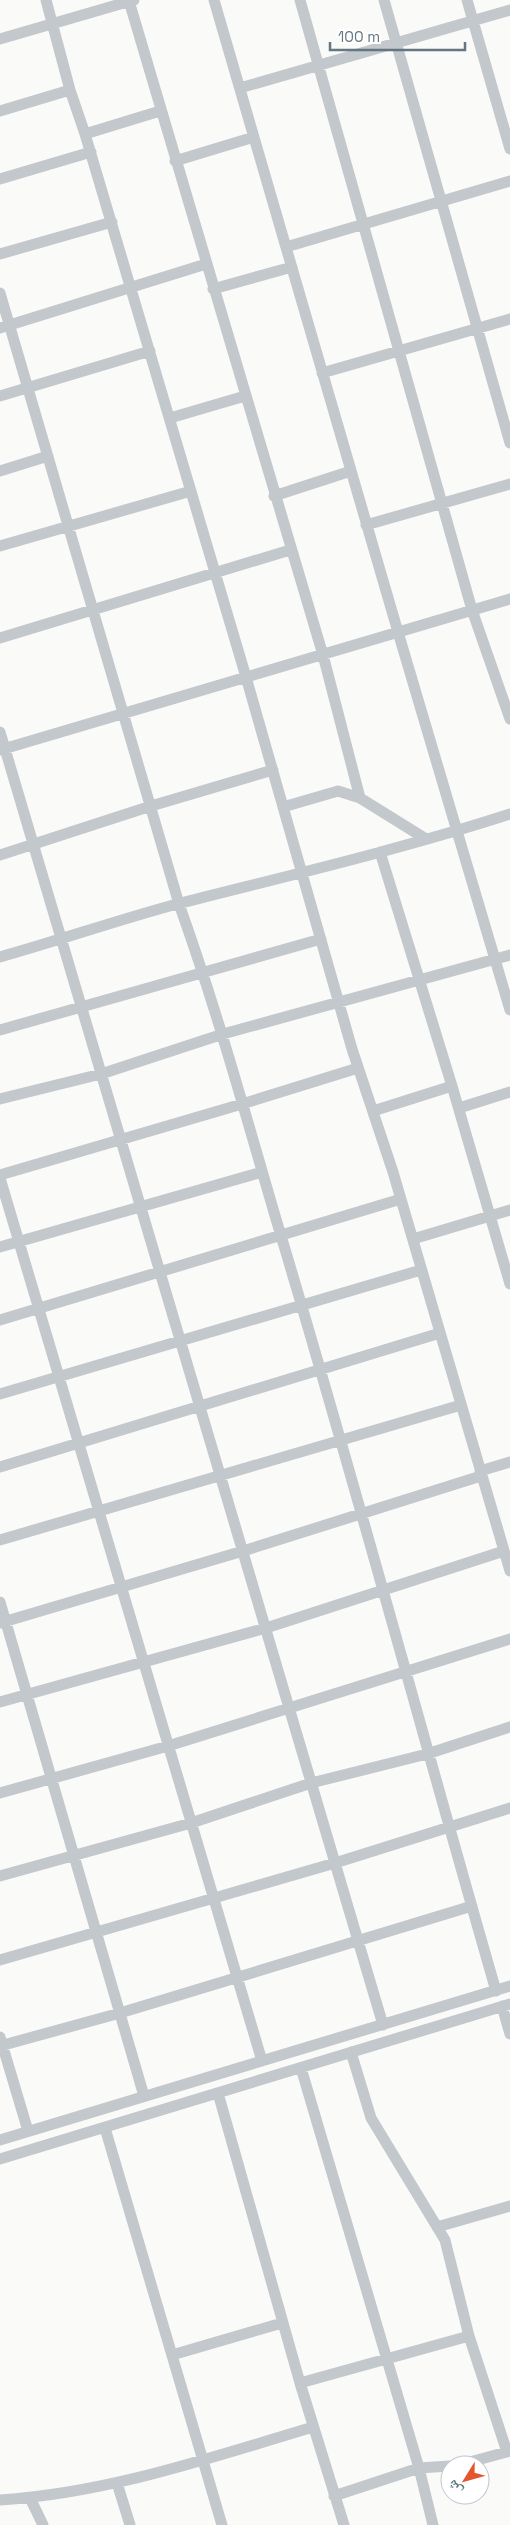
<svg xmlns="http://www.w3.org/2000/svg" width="510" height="2525" font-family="'Space Grotesk','Noto Naskh Arabic',sans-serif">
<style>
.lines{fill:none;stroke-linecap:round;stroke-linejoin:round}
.minor{stroke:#c3c8cc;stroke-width:11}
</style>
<rect width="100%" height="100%" fill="#fafaf8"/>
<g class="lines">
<!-- minor -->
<path class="minor" d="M46,0L70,90L85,134L246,677L352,1049L393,1172L510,1571
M214,0L398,632L510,1010
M300,0L472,610L510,719
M384,0L510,443
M467,0L510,149
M129,1L323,655L360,798
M0,39L134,0
M240,88L510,10
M0,111L70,90
M85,134L160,111
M175,161L254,137
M0,179L91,152
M286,247L510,181
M0,254L112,222
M213,289L292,267
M0,293L179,904C216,1007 245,1113 276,1219C353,1475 422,1734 496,1991
M0,328L206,264
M322,373L510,319
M0,396L150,351
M170,418L245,396
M0,471L48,456
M274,496L351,471
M366,525L510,484
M0,546L191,491
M0,638L290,550
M0,732L383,2025
M0,750L510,599
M283,807L338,791L360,798L426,839
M380,852L452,1086L510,1284
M0,855L151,806L273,770
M0,957C61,940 120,919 181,903C291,875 402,849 510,814
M0,1030L321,939
M0,1099L101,1074L223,1034L510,955
M459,1108L510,1092
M373,1111L452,1086
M0,1175L242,1104L358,1068
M0,1178L262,2061
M413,1239L510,1210
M0,1247L262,1172
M0,1320L401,1199
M0,1394L421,1270
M0,1467L440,1333
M480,1471L510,1462
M0,1540L461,1405
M0,1602L144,2096
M0,1623L243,1551L481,1476
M0,1702L266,1628L504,1551
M0,1793L168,1746L510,1639
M0,1876L191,1823L311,1783L427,1754L510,1727
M0,1960L335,1863L510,1808
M502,2006L510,2034
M0,2037L28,2131
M0,2046L120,2013L472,1906
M351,2052L371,2118L445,2240L469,2336L507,2452
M301,2068L419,2468L433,2525
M218,2093L300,2383L344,2525
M105,2128L222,2525
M0,2140L510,1986
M0,2159L510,2004
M437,2227L510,2206
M172,2355L282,2323
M300,2383L469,2336
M459,2465L510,2451
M117,2483L130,2525
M334,2496L419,2468L450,2466
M30,2498L43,2525
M0,2500C108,2493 210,2458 313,2427"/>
</g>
<!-- north arrow -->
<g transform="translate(465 2480) rotate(233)"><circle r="24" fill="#ffffff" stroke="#c1c8cd"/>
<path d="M0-4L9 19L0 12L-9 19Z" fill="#e4572e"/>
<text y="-8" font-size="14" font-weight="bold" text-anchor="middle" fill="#657683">ش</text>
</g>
<!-- scale -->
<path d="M330 42v8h135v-8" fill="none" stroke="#657683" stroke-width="2.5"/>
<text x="338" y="42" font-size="15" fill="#657683" stroke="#ffffff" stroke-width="4" paint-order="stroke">100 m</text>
</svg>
